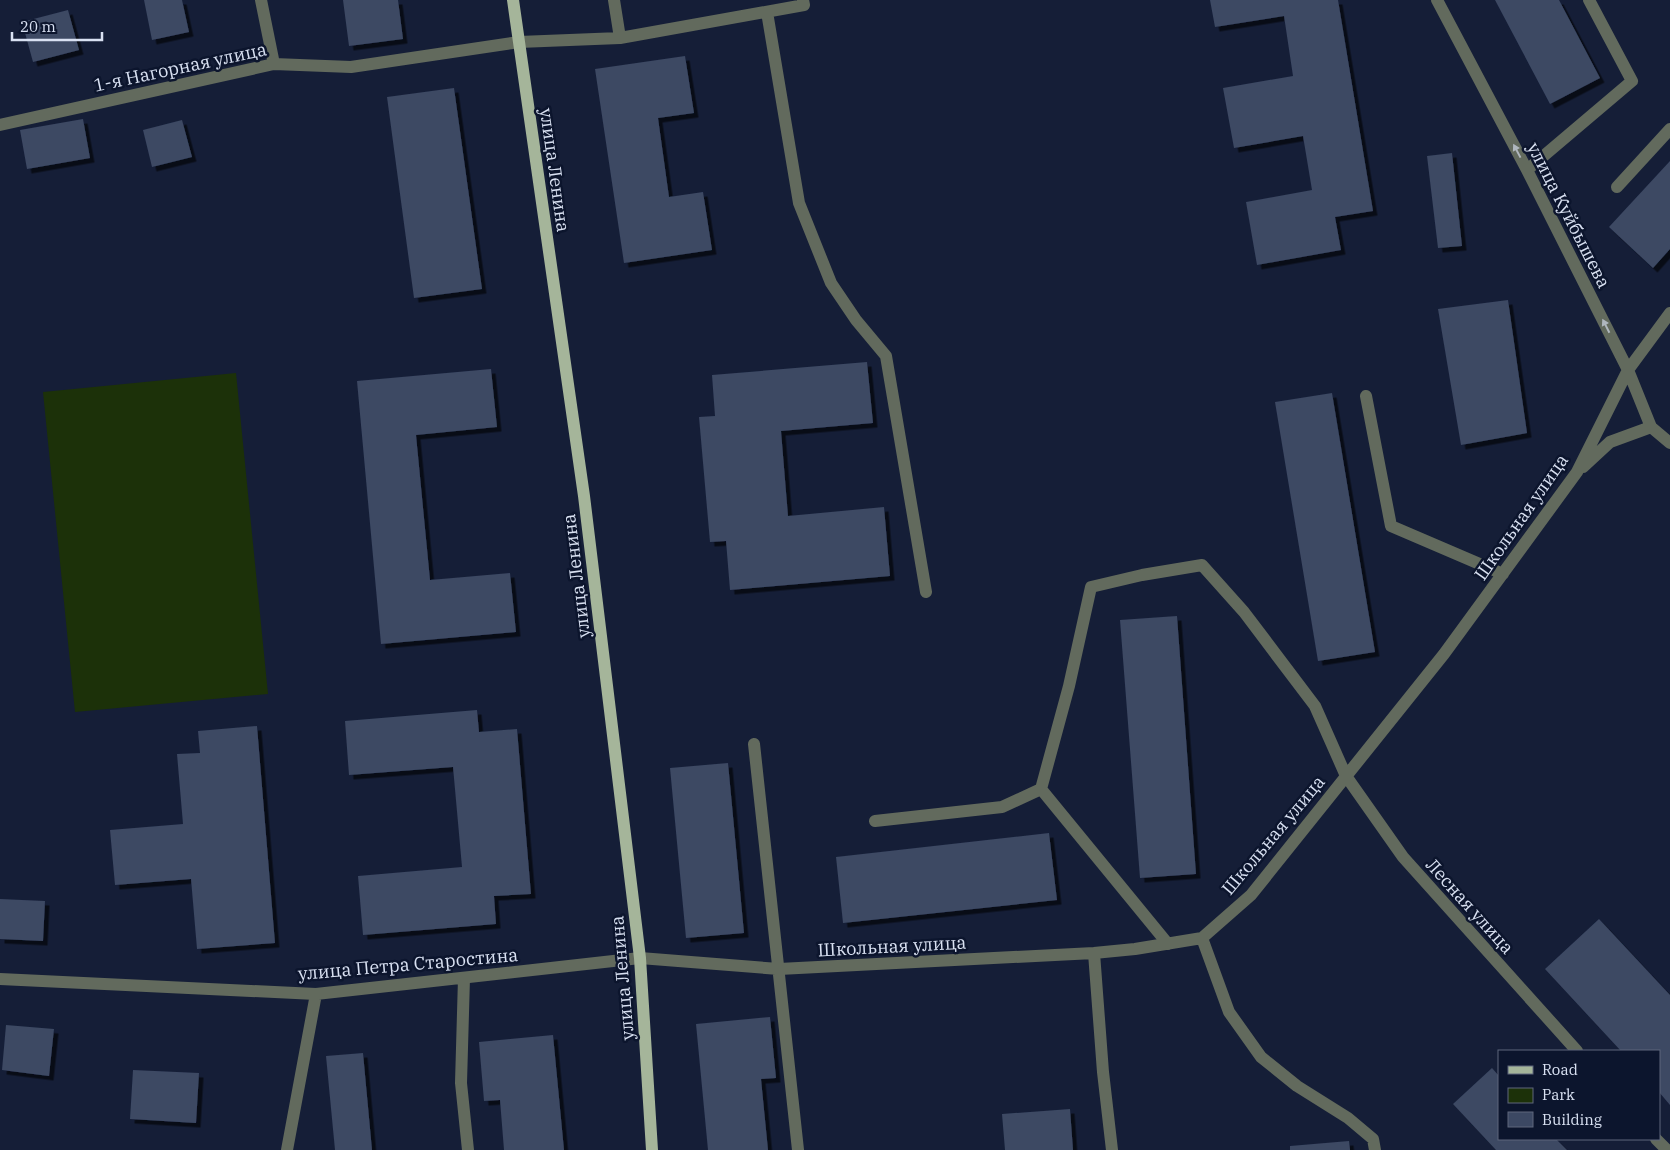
<svg xmlns="http://www.w3.org/2000/svg" width="1670" height="1150" font-family="'IBM Plex Serif',serif">
<style>
.green{fill:#1c3109}
.building{fill:#3c4863;filter:url(#shadow)}
.lines{fill:none;stroke-linecap:round;stroke-linejoin:round}
.minor{stroke:#626a5d;stroke-width:12}
.major{stroke:#a5b59a;stroke-width:12}
.oneway{fill:#afb7be}
.labels{text-anchor:middle;dominant-baseline:central;stroke-width:5;stroke-linejoin:round;paint-order:stroke}
.street-label{font-size:18px;fill:#d9e1f2;stroke:#0c152d}
</style>
<defs>
<filter id="shadow"><feDropShadow dx="4.5" dy="4.5" stdDeviation="0" flood-color="#0009"/></filter>
</defs>
<rect width="100%" height="100%" fill="#151e37"/>
<!-- green -->
<path class="green" d="M236,373L268,694L75,712L43,392Z"/>
<!-- building -->
<path class="building" d="M144,0H182L189,32L152,40Z
M343,0H398L403,39L349,46Z
M1210,0H1338L1373,211L1335,217L1341,250L1257,265L1246,202L1312,190L1303,136L1234,148L1223,88L1293,76L1284,16L1215,27Z
M1495,0H1559L1600,78L1550,104Z
M68,10L79,50L33,62L22,22Z
M685,56L694,113L658,118L669,197L703,192L712,250L624,263L595,69Z
M454,88L482,289L414,298L387,97Z
M83,119L90,158L27,169L20,130Z
M182,120L192,157L152,167L143,130Z
M1452,153L1462,246L1438,248L1427,156Z
M1670,161V249L1653,268L1609,227Z
M1508,300L1527,433L1461,445L1438,309Z
M867,362L873,423L781,431L788,516L884,507L890,576L730,590L726,541L710,542L699,417L715,416L712,375Z
M491,369L497,427L416,435L430,580L510,573L516,632L381,644L357,381Z
M1332,393L1375,652L1318,661L1275,402Z
M1177,616L1196,874L1140,878L1120,620Z
M477,710L479,732L517,729L531,894L494,896L496,924L363,935L358,876L462,867L453,767L349,775L345,721Z
M257,726L275,943L197,949L191,879L115,885L110,830L183,824L177,754L200,753L198,731Z
M728,763L744,933L686,938L670,768Z
M1049,833L1057,900L843,923L836,857Z
M0,899L45,901L43,941L0,939Z
M1599,919L1670,995V1105L1659,1092V1051H1621L1545,969Z
M770,1017L776,1078L761,1079L768,1150H708L696,1024Z
M6,1025L54,1029L49,1076L2,1070Z
M553,1035L564,1150H504L500,1100L484,1101L479,1042Z
M363,1053L372,1150H335L326,1056Z
M1492,1068L1499,1076V1139H1556L1567,1150H1496L1453,1104Z
M133,1070L199,1073L196,1123L130,1119Z
M1070,1109L1073,1150H1005L1002,1114Z
M1349,1141L1350,1150H1290V1146Z"/>
<g class="lines">
<!-- minor -->
<path class="minor" d="M261,0L274,64
M614,0L620,38
M1437,0L1527,170L1628,370L1651,427L1670,443
M767,12L799,203L831,283L856,320L886,356L926,592
M0,125L274,64L351,67L519,42L620,38L804,5L803,0
M1527,170L1632,81L1589,0
M1617,187L1670,129
M1366,396L1391,526L1503,574
M1583,467L1610,442L1651,427
M754,744L798,1150
M1041,789L1168,944
M875,821L1002,807L1041,789L1069,686L1091,587L1142,575L1202,565L1244,612L1315,706L1346,776L1403,857L1577,1051
M1202,938L1229,1012L1261,1057L1297,1086L1348,1118L1373,1139L1375,1150
M1094,953L1103,1072L1112,1150
M464,978L461,1083L468,1150
M0,979L316,994L640,958L779,969L1094,953L1135,949L1202,938L1251,895L1444,654L1577,472L1628,370L1670,313
M1656,1139L1667,1150
M287,1150L316,994"/>
<!-- major -->
<path class="major" d="M513,0L584,496L640,958L652,1150"/>
</g>
<!-- one-way arrows -->
<defs><path id="oneway-solid" d="M-6-.8H1V-3.2L6.5 0L1 3.2V.8H-6Z" transform="scale(1.25)"/></defs>
<g class="oneway">
<use href="#oneway-solid" transform="translate(1517 151) rotate(-118)"/>
<use href="#oneway-solid" transform="translate(1606 326) rotate(-117)"/>
</g>
<g class="labels">
<!-- street labels -->
<g class="street-label">
<text transform="translate(180 67) rotate(-12)">1-я Нагорная улица</text>
<text transform="translate(555 170) rotate(82)">улица Ленина</text>
<text transform="translate(1569 215) rotate(63)">улица Куйбышева</text>
<text transform="translate(1521 517) rotate(-55)">Школьная улица</text>
<text transform="translate(576 576) rotate(-97)">улица Ленина</text>
<text transform="translate(1273 835) rotate(-50)">Школьная улица</text>
<text transform="translate(1470 906) rotate(48)">Лесная улица</text>
<text transform="translate(892 946) rotate(-3)">Школьная улица</text>
<text transform="translate(408 964) rotate(-5)">улица Петра Старостина</text>
<text transform="translate(622 978) rotate(-95)">улица Ленина</text>
</g>
</g>
<!-- legend -->
<rect x="1498" y="1050" width="162" height="90" fill="#0c152d" stroke="#5e677c"/>
<rect x="1508" y="1066" width="25" height="8" fill="#a5b59a" stroke="#5e677c"/>
<text x="1542" y="1075" font-size="15" fill="#d9e1f2">Road</text>
<rect x="1508" y="1088" width="25" height="15" fill="#1c3109" stroke="#5e677c"/>
<text x="1542" y="1100" font-size="15" fill="#d9e1f2">Park</text>
<rect x="1508" y="1112" width="25" height="15" fill="#3c4863" stroke="#5e677c"/>
<text x="1542" y="1125" font-size="15" fill="#d9e1f2">Building</text>
<!-- scale -->
<path d="M12 32v8h90v-8" fill="none" stroke="#d9e1f2" stroke-width="2.5"/>
<text x="20" y="32" font-size="15" fill="#d9e1f2" stroke="#0c152d" stroke-width="4" paint-order="stroke">20 m</text>
</svg>
